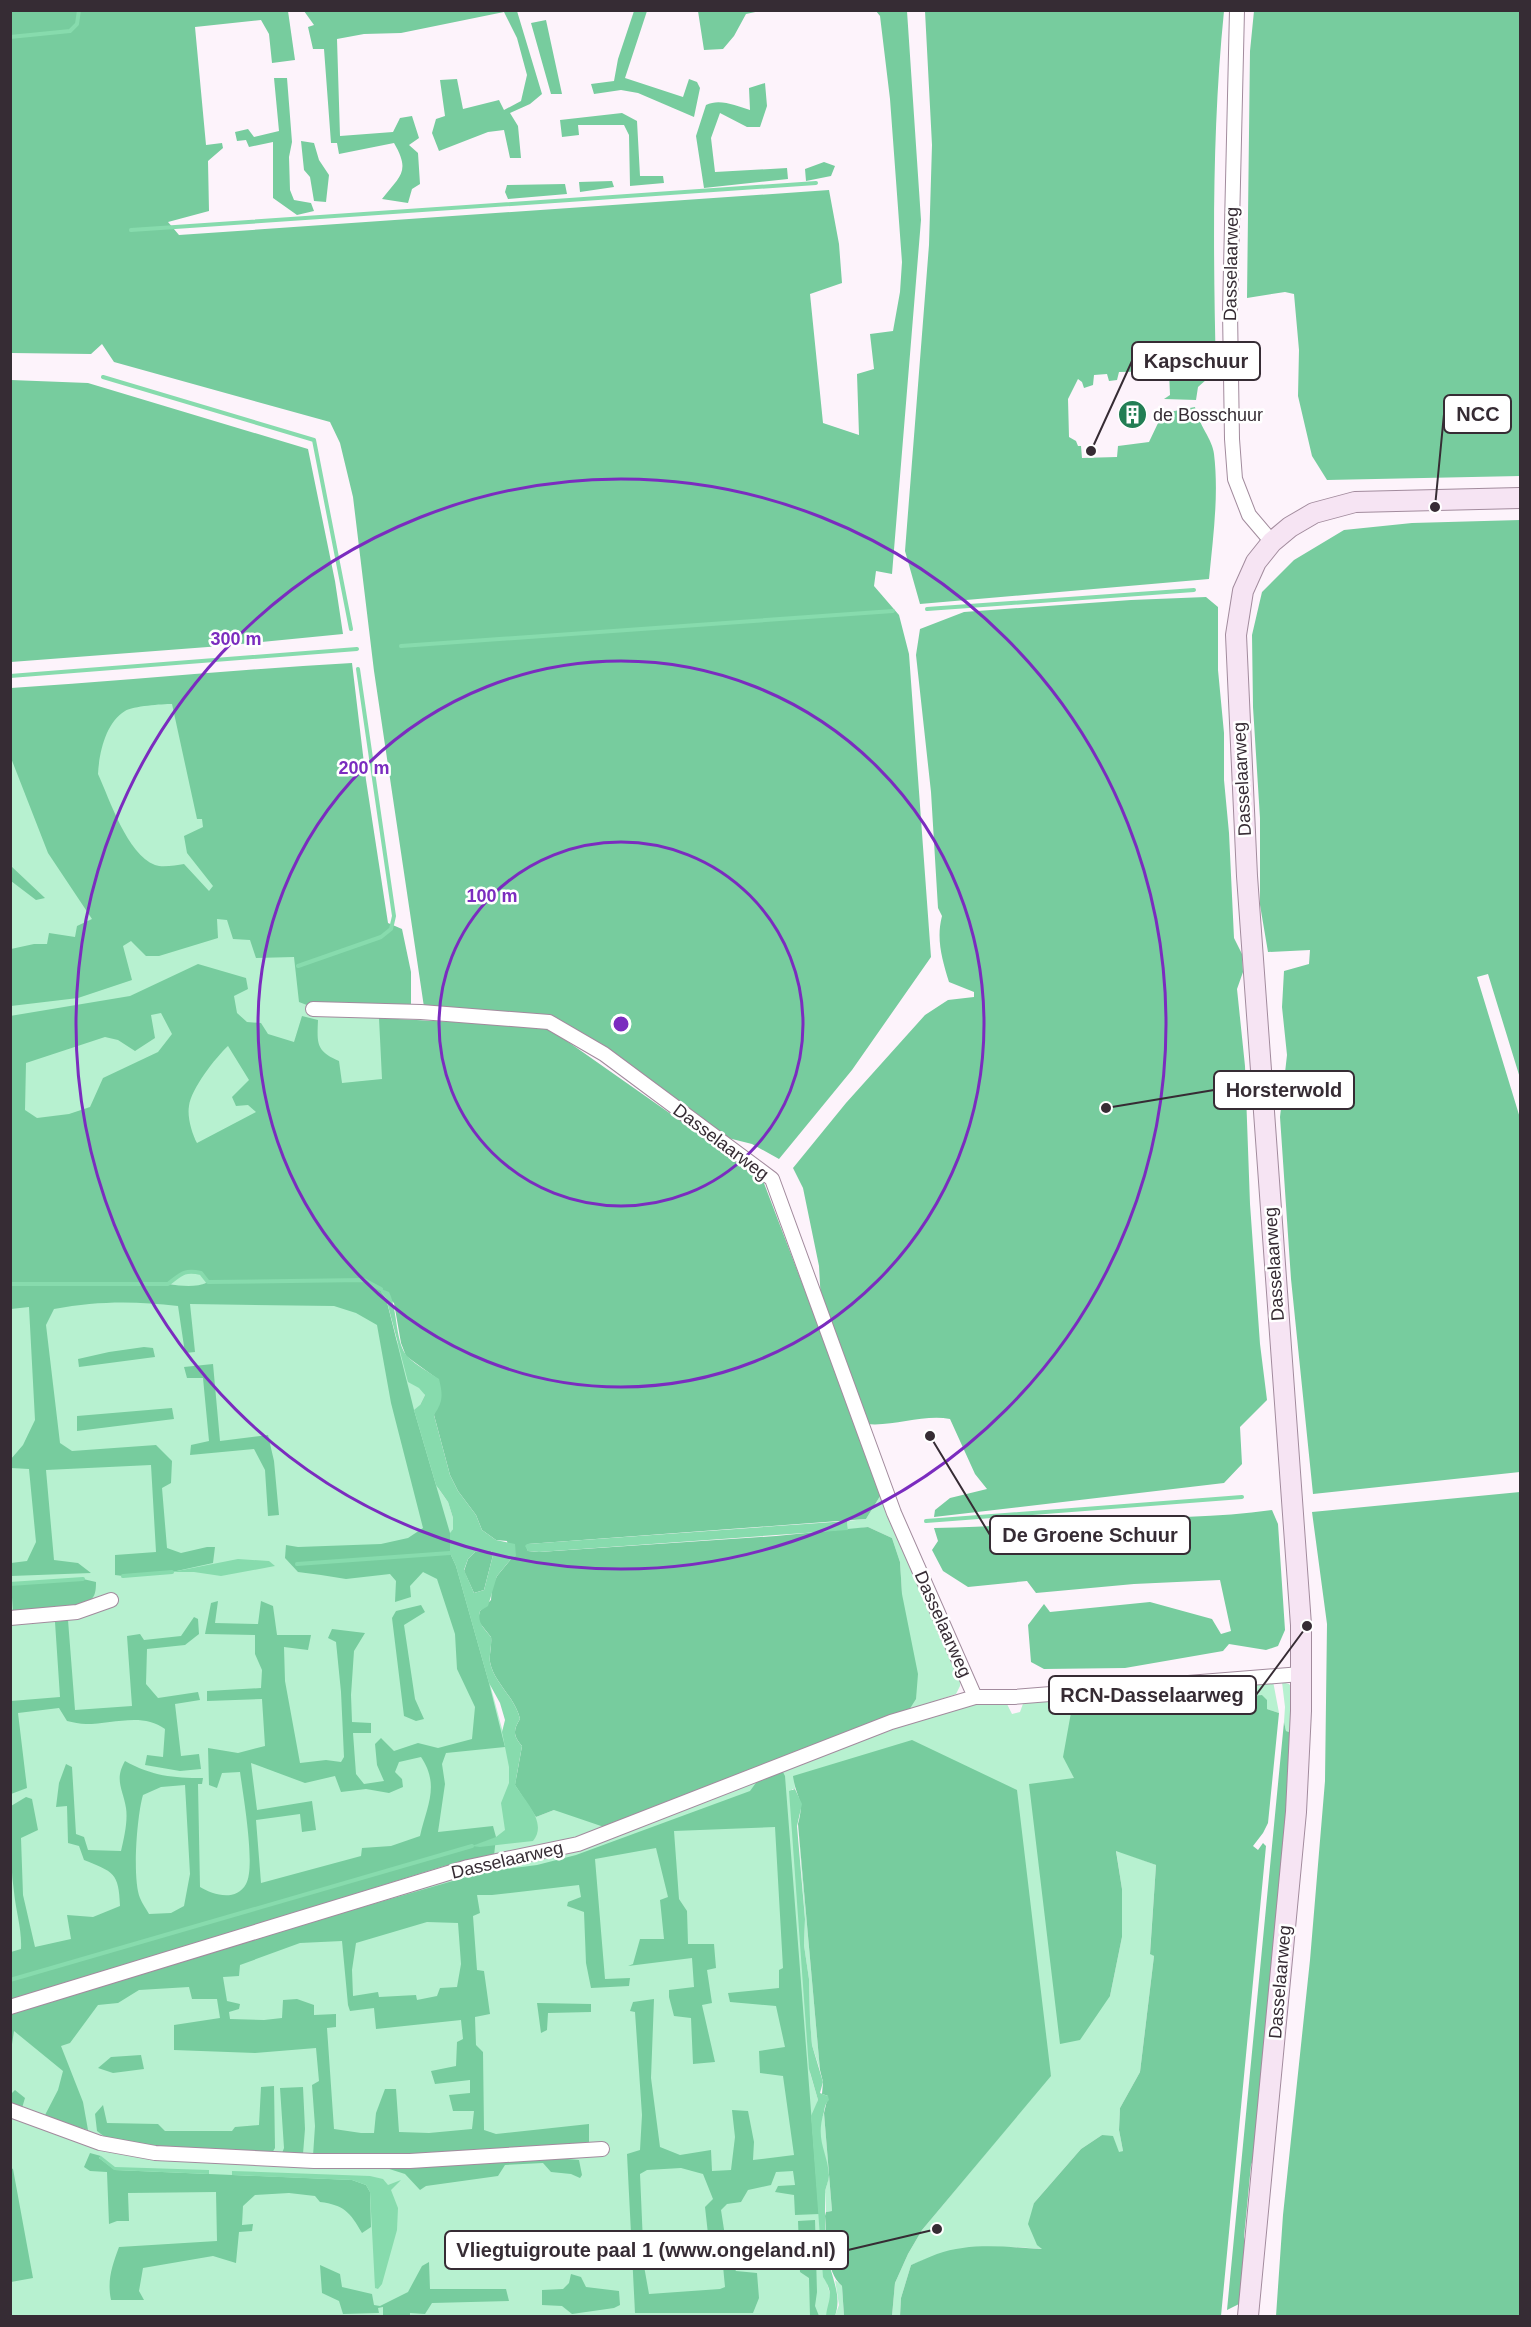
<svg xmlns="http://www.w3.org/2000/svg" width="1531" height="2327" font-family="Helvetica,sans-serif">
<style>
.green{fill:#b7f1d0}
.forest{fill:#77cc9e;fill-rule:evenodd}
.water{fill:#87dbad;fill-rule:evenodd}
.lines{fill:none;stroke-linecap:round;stroke-linejoin:round}
.stream{stroke:#87dbad;stroke-width:4}
.street-casing{stroke:#a28b9d;stroke-width:16}
.secondary-casing{stroke:#a28b9d;stroke-width:22}
.street{stroke:#fff;stroke-width:14}
.secondary{stroke:#f6e4f3;stroke-width:20}
.ring{fill:none;stroke:#7b2cbf;stroke-width:3}
.labels{text-anchor:middle;dominant-baseline:central;stroke-width:5;stroke-linejoin:round;paint-order:stroke}
.street-label{font-size:18px;fill:#362c34;stroke:#fff}
.poi-label{font-size:18px;fill:#362c34;stroke:#fff;text-anchor:start}
.centre{fill:#7b2cbf;stroke:#fff;stroke-width:3}
.ring-label{font-size:18px;text-anchor:middle;font-weight:bold;fill:#7b2cbf;stroke:#fff;stroke-width:5;stroke-linejoin:round;paint-order:stroke}
.leader{fill:none;stroke:#362c34;stroke-width:2}
.callout-dot{fill:#362c34;stroke:#fff;stroke-width:2}
.callout{fill:#fff;stroke:#362c34;stroke-width:2}
.callout-label{font-size:20px;text-anchor:middle;font-weight:bold;fill:#362c34}
</style>
<rect width="100%" height="100%" fill="#fdf3fb"/>
<!-- green -->
<path class="green" d="M181,683L395,990L396,1036L390,1140L11,1158V733Z
M191,1270L201,1273L208,1282L202,1285H367L425,1395L420,1405L438,1488L448,1502L453,1518V1529L450,1534L513,1770L538,1821L536,1817L554,1810L789,1768L956,1706L1006,1702L1012,1714L1020,1712L1024,1701L1273,1681L1279,1713L1267,1709L1262,1695L1072,1707L1074,1778L1110,1996L1122,1937V1889L1116,1850L1156,1865L1150,1953L1154,1956L1140,2072L1120,2108L1119,2130L1123,2151L1119,2153L1102,2135L1081,2149L1034,2203L1043,2249C993,2245 959,2245 911,2265L901,2298L900,2316H892L895,2283L908,2254L922,2230L1051,2075L794,1776L795,1789H792L810,2073L818,2100L816,2109L827,2283L831,2298L827,2316H11L10,1287L175,1285L168,1284L184,1272Z
M882,1493L961,1676L960,1686L956,1694L909,1710L900,1562L892,1538L868,1527L848,1530L847,1521L866,1519Z
M1282,1682L1289,1684L1292,1688L1296,1734L1286,1731L1284,1722L1285,1707Z
M798,1824L820,2070L812,2045L810,2019L809,1979L804,1945L805,1919Z
M824,2113L832,2211L826,2212L825,2192L829,2176L819,2134L820,2122Z
M835,2280L842,2286L844,2316H835L839,2305Z"/>
<!-- forest -->
<path class="forest" d="M10,11H288L295,60L272,63L269,34L261,20L195,27L206,145L222,143L223,148L208,161L209,211L168,222L179,235L829,190L839,244L842,283L810,294L823,423L859,435L857,374L874,369L870,334L893,331L900,292L902,262L890,99L880,16L876,11H907L921,220L892,574L876,571L874,586L899,615L909,654L931,957L852,1070L779,1159L752,1144L728,1138L554,1019L424,1007L374,671L353,497L340,443L330,422L114,362L102,344L91,354L11,353Z
M304,11H517L542,94L530,104L510,113L518,126L521,158H510L504,130L488,132L439,151L432,133L436,119L445,116L440,80L457,79L463,109L499,100L504,110L521,101L527,75L517,38L504,12L401,33L364,34L337,39L340,136L393,132L400,118L412,116L419,138L409,145L418,153L420,184L412,189L408,203L382,199C400,176 411,172 394,143L339,154L337,143H331L324,49H313L308,27L314,25Z
M647,11L625,78L683,97L689,79L697,82L700,88L694,117L638,93L621,90L594,94L591,84L614,81L618,59L634,11Z
M698,11V10L760,11L746,14L734,36L723,49L704,50Z
M925,11H1224C1212,130 1213,251 1216,371L1198,387L1196,400L1164,399L1170,395L1169,371L1119,372L1117,380L1109,381L1107,374L1094,375L1093,385L1084,388L1082,382L1078,379L1068,399L1069,437L1076,441L1078,446H1081L1082,458L1117,457L1118,446L1149,442L1159,421H1164V413L1195,407C1198,424 1213,440 1214,454C1219,495 1213,538 1209,579L920,604L905,551L929,245L932,145Z
M1254,11H1520V476L1327,480L1312,456L1298,396L1299,350L1294,294L1285,292L1247,298L1250,51Z
M546,20L562,94H551L531,23Z
M274,78H287L292,142L289,157L290,190L294,200L311,203L314,211L297,215L273,198V142L249,147L246,140L237,141L235,132L248,129L254,137L279,131Z
M765,83L767,106L760,127H747L720,113L711,138L715,172L787,168L788,179L704,188L696,136L706,105C720,98 736,106 750,110L749,88Z
M622,113L637,121L640,176H663L664,183L630,186L629,135L624,125H578L579,135L562,137L560,120Z
M301,141L314,143L319,160L329,175L326,202L314,201L310,177L304,170Z
M824,162L835,166L831,176L806,181L805,169Z
M612,181L614,187L580,192L579,182Z
M565,184L567,194L508,199L505,192L507,185Z
M11,380L88,383L308,449L335,581L343,634L221,646L11,662Z
M1520,520V1078L1488,974L1477,977L1520,1118V1472L1313,1494L1291,1279L1280,1117L1287,1055L1282,1007L1284,971L1309,964L1310,950L1268,952L1260,905V818L1253,707L1252,635L1262,592L1294,560L1344,530L1412,523Z
M1206,597L1218,607V670L1224,733V780L1229,833L1234,938L1242,954L1243,972L1237,989L1245,1066L1250,1204L1260,1344L1267,1400L1240,1427L1242,1464L1224,1483L934,1517L935,1510L950,1498L987,1489L975,1474L950,1419C923,1414 894,1427 866,1424L821,1302L819,1266L803,1188L793,1168L846,1103L925,1015L948,1000L974,997V992L949,982C942,959 936,939 942,916L938,908L931,792L916,655L920,629L964,612L1131,600Z
M352,663L366,780L388,923L402,929L411,972V1007H312L299,1002L294,957L256,958L250,940L233,939L227,920L217,919L218,938L159,956H146L131,941L123,946L132,980L78,998L11,1006V949L34,944H47L49,933L75,937L77,926L92,919L48,853L11,758V688C124,681 238,669 352,663ZM172,704L197,819H202L203,827L184,836L187,853L213,886L209,891L184,864C176,865 163,868 155,865C127,854 110,800 98,774C99,753 106,722 125,711C133,706 162,704 172,704Z
M10,866H11L45,898L36,900L11,881Z
M198,964L246,978L248,989L234,996L237,1013L247,1022L261,1023L268,1034L294,1042L302,1016L318,1020C317,1044 316,1051 339,1061L342,1083L382,1079L379,1018L547,1027L762,1178L882,1493L866,1519L528,1544L526,1546L528,1551L539,1552L776,1536L868,1527L892,1538L900,1562L902,1594L918,1674L916,1699L909,1710L604,1827L554,1810L536,1817L515,1785L522,1746C513,1736 513,1730 520,1719C515,1697 494,1683 490,1662C489,1655 492,1645 491,1637L479,1622L478,1619L480,1611L491,1600L492,1587L497,1576L511,1559L507,1541L496,1540L482,1530L476,1515L458,1491L450,1475L434,1415L439,1380L406,1356L401,1343L394,1303L381,1292L386,1298L414,1410L450,1533V1553L456,1566L489,1683L505,1747L446,1753L442,1764L445,1784L438,1832L493,1826L496,1837L494,1856L444,1866L11,2001V1952L21,1949C22,1929 16,1912 14,1892C10,1864 11,1835 11,1806L26,1797L32,1799L38,1830L21,1838L23,1895L35,1947L71,1939L67,1915L93,1917L120,1906C119,1872 113,1872 84,1860L79,1846L68,1843L67,1806L56,1807L59,1783L66,1764L72,1767L76,1834L84,1837L88,1850L121,1851C124,1838 128,1821 126,1808C123,1789 114,1780 125,1761C152,1776 173,1778 203,1778L202,1784H198L200,1887C213,1895 236,1902 246,1884C256,1867 243,1795 240,1772L222,1773L217,1788L209,1785L208,1748L238,1753L265,1746L262,1699L207,1701V1691L261,1688L262,1670L255,1654V1635L205,1634L211,1603L218,1601L215,1623L258,1624L261,1601L273,1606L277,1635H311L308,1650L284,1647L285,1681L300,1763L326,1760L341,1762L344,1757L341,1692L336,1642L328,1638L332,1629L365,1633L354,1651L351,1695L352,1722L371,1723V1733H353L356,1774L364,1784L384,1781L377,1765L375,1744L381,1738L394,1751L418,1743L438,1748L472,1739L475,1707L457,1669L455,1634L437,1579L423,1572L410,1586L411,1597L395,1602L396,1581L390,1574L346,1579L321,1575L298,1572L285,1558L286,1545L298,1547L381,1544L408,1538L423,1528L391,1403L377,1325L356,1313L334,1306L190,1304L195,1352L185,1353L178,1306C134,1301 98,1301 54,1309L46,1325L60,1443L72,1451L156,1445L172,1461L171,1483L162,1488L167,1548L181,1553L207,1547H215L213,1563L172,1572L123,1576L115,1575V1555L156,1552L151,1465L46,1470L54,1560L78,1563L91,1573L11,1576V1563L27,1561L36,1542L29,1469L11,1468V1459L23,1445L35,1420L29,1307L11,1309L10,1016L130,996ZM161,1013L172,1034L158,1052L103,1078L90,1107L69,1114L37,1118L25,1110L26,1063L105,1037L118,1040L135,1051L155,1038L151,1015ZM228,1046L249,1080L232,1097L236,1106L248,1105L256,1112L197,1143C192,1134 187,1117 189,1106C191,1089 216,1057 228,1046ZM191,1270L201,1273L208,1282C196,1288 181,1286 169,1284L184,1272ZM421,1757C440,1785 427,1806 420,1836L391,1846L362,1848L361,1856L261,1883L256,1820L300,1814L302,1832L316,1830L312,1801L257,1810L251,1763L305,1783L335,1776L341,1792L366,1789L389,1793L403,1787L402,1779L395,1772L399,1762ZM185,1785L190,1874L184,1906L171,1913L149,1914C146,1909 142,1903 140,1898C132,1879 137,1815 143,1795L161,1787Z
M144,1347L153,1348L155,1357L79,1367L78,1359L109,1352Z
M213,1364L220,1441L268,1435L274,1461L279,1515L268,1516L265,1470L254,1449L190,1455L191,1445L209,1441L203,1378H187L184,1367Z
M172,1408L174,1419L77,1431V1416Z
M1520,1492V2316H1276L1283,2215L1310,1960L1325,1781L1327,1624L1312,1512Z
M1272,1510L1278,1524L1285,1630L1278,1646L1266,1650L1229,1644L1223,1651L1125,1668L1044,1669L1031,1662L1028,1625L1044,1604L1050,1612L1150,1602L1212,1619L1221,1634L1231,1631L1220,1580L1134,1584L1036,1593L1027,1581L968,1587L943,1571L932,1550L938,1541L934,1528C992,1527 1050,1522 1108,1519C1162,1517 1218,1518 1272,1510Z
M490,1550L493,1555L484,1590L474,1593L464,1571L468,1559L475,1552Z
M83,1579L96,1582C96,1595 94,1600 82,1605L13,1611L11,1584Z
M421,1605L425,1612L404,1625L415,1699L424,1719L416,1721L404,1716L392,1618L396,1611Z
M194,1617L198,1619L199,1634L185,1645L147,1649L146,1684L158,1698L198,1692L200,1700L175,1704L181,1756L199,1754L201,1769L180,1771L145,1765L147,1755L163,1757L165,1729C143,1712 112,1724 86,1724C80,1724 73,1722 67,1721L59,1708L18,1713L27,1788L11,1794V1701L60,1697L55,1622L68,1620L75,1710L132,1706L127,1636L140,1634L144,1640L181,1636Z
M1262,1695L1267,1700V1709L1279,1713L1268,1823L1263,1833L1253,1846L1258,1850L1263,1843L1266,1846L1221,2316H900L901,2298L911,2265C920,2261 929,2257 937,2254C970,2242 1008,2247 1042,2249L1037,2245L1028,2224L1034,2203L1081,2149L1102,2135L1113,2136L1119,2152L1123,2151L1119,2130L1120,2108L1140,2072L1154,1956L1150,1954L1156,1865L1116,1851L1122,1889V1937L1110,1996L1080,2040L1060,2044L1029,1784L1074,1778L1063,1757L1072,1707Z
M1284,1722L1286,1731L1296,1734L1259,2146L1251,2165L1244,2237L1249,2258L1245,2301L1227,2310Z
M912,1740L1017,1790L1051,2076L922,2230L908,2254L895,2283L892,2316H844L842,2286C825,2271 827,2239 825,2216L826,2212L832,2211L824,2113L828,2096L822,2094L823,2082L820,2070L798,1824C805,1799 796,1799 793,1776Z
M782,1770L785,1776L819,2214L795,2215L794,2195L775,2192L778,2186L795,2185L793,2171L776,2172L771,2185L748,2190L741,2202L727,2204L721,2210L725,2236L722,2247L736,2271L757,2273L759,2298L753,2313H635L627,2154L640,2150L642,2115L635,2012L630,2011L633,2002L654,1999L651,2078L660,2147L680,2155L711,2150L712,2171L731,2170L735,2137L732,2110L748,2111L754,2142L753,2160L794,2155L783,2076L760,2073L759,2051L785,2047L776,2006L730,2002L728,1993L779,1988V1970L783,1968L775,1827L674,1831L679,1899L687,1911L688,1944H714L716,1968L707,1970L712,2003L702,2005L715,2062L693,2064L691,2018L674,2016L669,1997V1990L694,1987L692,1958L628,1966L633,1964L640,1939H664L660,1900L668,1897L656,1848L595,1859L605,1979L630,1978L629,1986L591,1988L586,1963L584,1912L567,1906L568,1902L581,1897L579,1885L492,1895H477L480,1913L473,1916L477,1970L484,1971L490,2014L475,2017L476,2045L483,2052L484,2130L496,2134L589,2124V2144L414,2155L313,2156L315,2126L312,2085L319,2081L316,2048L255,2053L174,2050V2025L220,2018L217,1999H192L189,1987L139,1990L118,2003L98,2005L70,2043L61,2046L83,2102L88,2130L44,2117L58,2090L63,2071L14,2031L11,2051V2012L241,1942L484,1872L537,1865L576,1855L750,1791L758,1780ZM427,1922L458,1923L461,1964L457,1987L440,1988L437,1996L417,2000L416,1995L379,1997L378,1992L353,1996L352,1970L356,1943ZM342,1941L348,2005L350,2011L374,2008L376,2029L461,2020L463,2039L457,2042L456,2066L431,2071L435,2084L470,2080V2093L449,2095L453,2111H474L472,2129L429,2133L399,2132L396,2089H385L376,2113L374,2133H361L334,2129L327,2028L336,2027V2014L314,2015V2005L297,1999L283,2000L282,2018L264,2020L230,2019L229,2012L239,2009L240,2004L227,2001L223,1977L239,1976L240,1965L300,1943ZM681,2168L703,2174L713,2199L705,2207L708,2234L717,2240L715,2255L723,2266L725,2287L720,2289L649,2294L644,2266L640,2174L647,2170Z
M537,2003L591,2004V2012L548,2013L547,2030L541,2033Z
M141,2055L144,2069L113,2073L98,2068L111,2057Z
M274,2086L275,2148L272,2153L172,2149L105,2137L97,2131L95,2114L103,2105L107,2123L158,2124L165,2131H232L235,2127L259,2125L261,2087Z
M303,2087L305,2129L303,2154L281,2156L284,2148L280,2088Z
M15,2090L25,2098L22,2108L11,2104V2094Z
M90,2153L101,2156L99,2158L115,2170L352,2180L366,2185L370,2192L371,2227L362,2233C350,2212 344,2205 320,2202L315,2196L289,2193L255,2195L243,2206L242,2225L253,2224L252,2231L239,2232L236,2263L213,2256L143,2268L139,2291L144,2300H111C107,2280 112,2266 119,2247L217,2241L216,2192L128,2193L129,2221H117L109,2224L107,2172L90,2171L84,2167Z
M544,2157L579,2160L582,2175L580,2178L571,2174L551,2172L543,2163L505,2165L498,2176L426,2186L420,2190L405,2174L383,2167Z
M11,2168L13,2169L33,2278L11,2282Z
M815,2220L817,2292L815,2306L819,2316H810L809,2278L800,2272L798,2221Z
M429,2262L430,2289H506L509,2301L432,2303L425,2314L410,2313V2316H383V2307L378,2308L379,2313L343,2314L339,2301L322,2293L320,2265L340,2274L342,2287L372,2294L374,2305L380,2306L408,2292L422,2266Z
M571,2274L581,2277L586,2287L619,2291L620,2305L614,2308L572,2314L562,2306L542,2305V2290L563,2289L569,2283Z"/>
<!-- water -->
<path class="water" d="M381,1289L389,1292C398,1310 395,1344 408,1357C417,1366 429,1372 439,1379C443,1395 443,1402 434,1415L450,1475L458,1491L476,1515L482,1530L496,1540L515,1544L516,1556L511,1559L497,1576L488,1606L480,1611C477,1623 484,1628 491,1637C492,1645 489,1655 490,1662C494,1683 515,1697 520,1719C513,1730 513,1736 522,1746L515,1785C525,1801 548,1823 533,1841L480,1847L472,1846L496,1837L505,1830L501,1803L509,1783V1767L502,1732L505,1720L500,1703L489,1683L456,1566L450,1553V1533L453,1529V1518L448,1502L436,1485L414,1410L420,1405L425,1395L419,1388L408,1382L386,1298L381,1292ZM491,1551L493,1555L484,1590L474,1593L464,1570L468,1559L475,1552Z
M847,1521L848,1530L539,1552L528,1551L525,1546L527,1544Z
M238,1559L269,1561L275,1566L221,1576L194,1572H172Z
M795,1789L802,1804L797,1826L805,1919L804,1945L809,1979L810,2019L812,2045L823,2082L820,2093L828,2096L829,2100C825,2104 825,2107 824,2112C815,2140 827,2150 829,2175C829,2181 825,2188 825,2194C825,2213 825,2248 830,2267C835,2285 841,2299 835,2316H826C828,2299 835,2295 823,2277L811,2116L818,2100L809,2069L789,1791Z
M101,2156L115,2167L209,2170V2174L114,2170L99,2158Z
M232,2171L370,2176L383,2179L388,2185L401,2180L391,2190L398,2208L397,2230L382,2284L378,2289L375,2288L370,2192L366,2185L352,2180L232,2175Z"/>
<g class="lines">
<!-- stream -->
<path class="stream" d="M10,37L70,31L77,24L79,10
M131,230L816,183
M103,377L314,440L351,629
M927,609L1194,590
M401,646L893,611
M10,676L357,649
M298,966L381,937L391,929L394,916L358,669
M10,1284H168C181,1274 184,1269 201,1273L208,1282L364,1280L381,1289
M926,1521L1242,1497
M297,1564L450,1553
M123,1576L172,1572
M10,1584L83,1579
M10,1980L472,1846"/>
<defs>
<path id="street" d="M1237,10L1230,311L1232,439L1235,479L1249,515L1272,542
M313,1009L421,1012L549,1022L604,1054L772,1179L894,1513L975,1697
M10,1618L77,1612L111,1600
M10,2007L468,1867L578,1844L891,1722L975,1697H1014L1301,1674
M10,2110L100,2143L155,2153L314,2161H410L602,2149"/>
<path id="secondary" d="M1248,2316L1296,1812L1301,1711V1625L1247,876L1236,635L1243,591L1256,562L1272,542L1290,527L1314,513L1355,502L1520,498"/>
</defs>
<!-- street casing -->
<use href="#street" class="street-casing"/>
<!-- secondary casing -->
<use href="#secondary" class="secondary-casing"/>
<!-- street -->
<use href="#street" class="street"/>
<!-- secondary -->
<use href="#secondary" class="secondary"/>
</g>
<!-- distance rings -->
<g class="ring">
<circle cx="621" cy="1024" r="182"/>
<circle cx="621" cy="1024" r="363"/>
<circle cx="621" cy="1024" r="545"/>
</g>
<!-- icons -->
<defs>
<symbol id="building-disc" viewBox="-11 -11 22 22"><circle r="9.5" fill="#227e54" stroke="#fff"/><path d="M-4-6H4V6H1V3H-1V6H-4ZM-2.5-4.3h1.7v1.8h-1.7ZM.8-4.3h1.7v1.8H.8ZM-2.5-1h1.7V.8h-1.7ZM.8-1h1.7V.8H.8Z" fill="#fff"/></symbol>
</defs>
<g fill-rule="evenodd">
<use href="#building-disc" x="1116" y="398" width="33" height="33"/>
</g>
<g class="labels">
<!-- street labels -->
<g class="street-label">
<text transform="translate(1231 264) rotate(-89)">Dasselaarweg</text>
<text transform="translate(1242 779) rotate(-93)">Dasselaarweg</text>
<text transform="translate(721 1142) rotate(37)">Dasselaarweg</text>
<text transform="translate(1274 1264) rotate(-94)">Dasselaarweg</text>
<text transform="translate(943 1624) rotate(66)">Dasselaarweg</text>
<text transform="translate(507 1860) rotate(-13)">Dasselaarweg</text>
<text transform="translate(1280 1982) rotate(-85)">Dasselaarweg</text>
</g>
<!-- poi labels -->
<g class="poi-label">
<text x="1153" y="415">de Bosschuur</text>
</g>
</g>
<circle cx="621" cy="1024" r="9" class="centre"/>
<g class="ring-label">
<text x="236" y="645">300 m</text>
<text x="364" y="774">200 m</text>
<text x="492" y="902">100 m</text>
</g>
<!-- callouts -->
<path class="leader" d="M1091 451L1132 361M1435 507L1444 414M1106 1108L1214 1090M930 1436L990 1535M1307 1626L1256 1695M937 2229L848 2250"/>
<g class="callout-dot">
<circle cx="1091" cy="451" r="6"/>
<circle cx="1435" cy="507" r="6"/>
<circle cx="1106" cy="1108" r="6"/>
<circle cx="930" cy="1436" r="6"/>
<circle cx="1307" cy="1626" r="6"/>
<circle cx="937" cy="2229" r="6"/>
</g>
<g class="callout">
<rect x="1132" y="342" width="128" height="38" rx="6"/>
<rect x="1444" y="395" width="67" height="38" rx="6"/>
<rect x="1214" y="1071" width="140" height="38" rx="6"/>
<rect x="990" y="1516" width="200" height="38" rx="6"/>
<rect x="1049" y="1676" width="207" height="38" rx="6"/>
<rect x="445" y="2231" width="403" height="38" rx="6"/>
</g>
<g class="callout-label">
<text x="1196" y="368">Kapschuur</text>
<text x="1478" y="421">NCC</text>
<text x="1284" y="1097">Horsterwold</text>
<text x="1090" y="1542">De Groene Schuur</text>
<text x="1152" y="1702">RCN-Dasselaarweg</text>
<text x="646" y="2257">Vliegtuigroute paal 1 (www.ongeland.nl)</text>
</g>
<!-- border -->
<rect width="1531" height="2327" fill="none" stroke="#362c34" stroke-width="24"/>
</svg>
